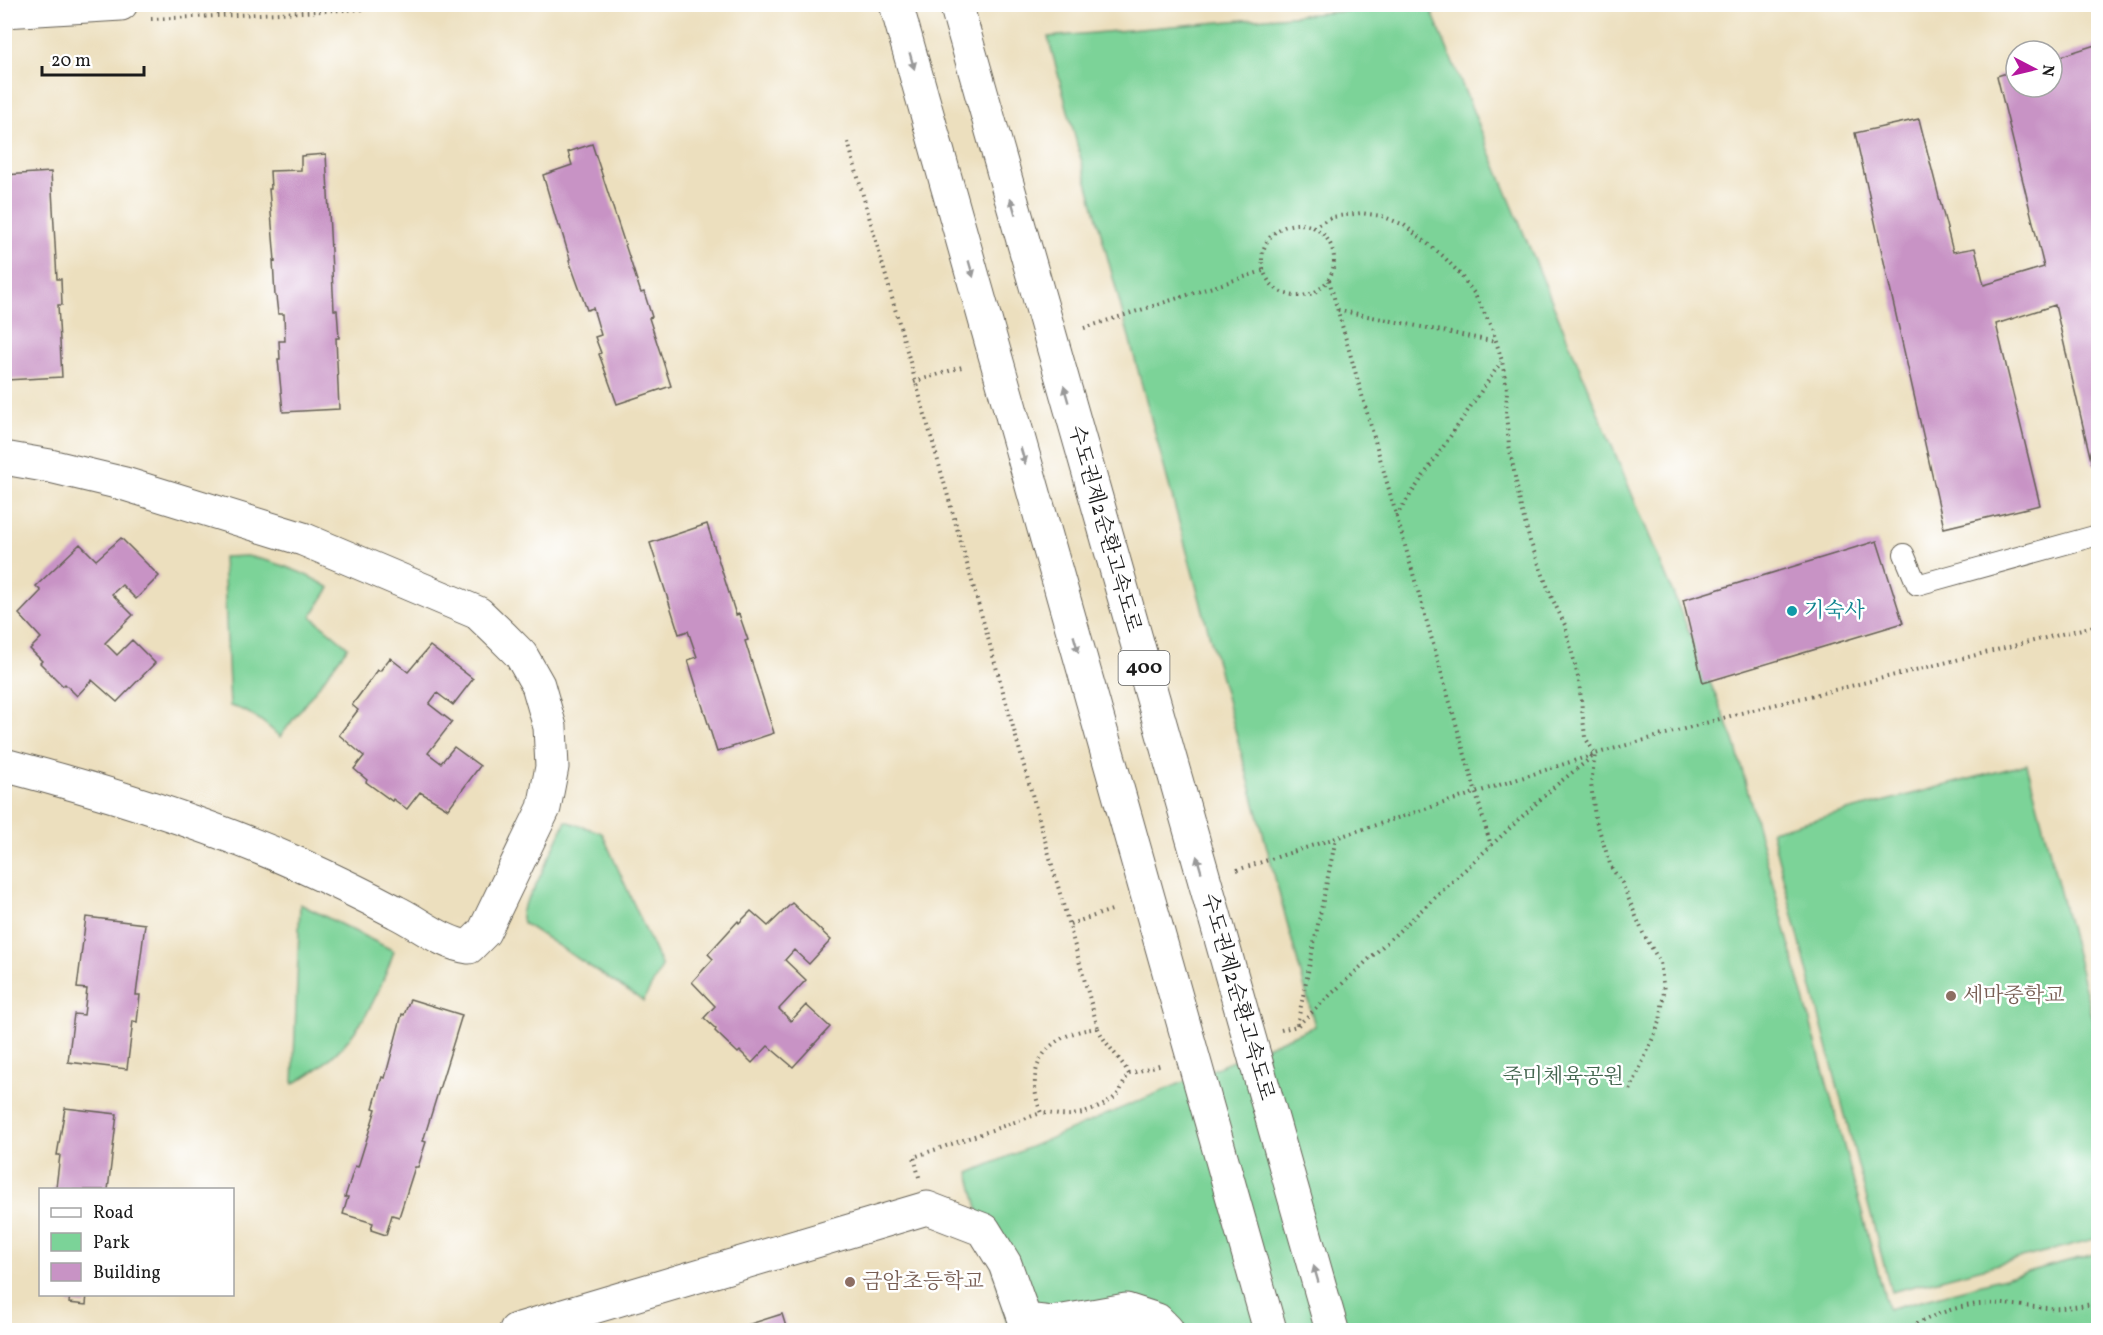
<svg xmlns="http://www.w3.org/2000/svg" width="2103" height="1335" font-family="Vollkorn,'Noto Serif KR',serif">
<style>
.green{fill:#7bd398;stroke:#4c785a;stroke-width:1.5}
.building{fill:#c893c5}
.lines{fill:none;stroke-linecap:round;stroke-linejoin:round}
.service-casing{stroke:#656055;stroke-width:22}
.minor-casing{stroke:#656055;stroke-width:35}
.secondary-casing{stroke:#656055;stroke-width:35}
.path{stroke:#656055;stroke-width:4;stroke-dasharray:1.5 4.5;stroke-linecap:butt}
.service{stroke:#fff;stroke-width:20}
.minor{stroke:#fff;stroke-width:33}
.secondary{stroke:#fff;stroke-width:33}
.motorway-bridge-casing{stroke:#656055;stroke-width:35;stroke-linecap:butt}
.motorway-bridge{stroke:#fff;stroke-width:33}
.oneway{fill:#999}
.culture-dot{fill:#0f9aa8;stroke:#fff;stroke-width:2}
.education-dot{fill:#8d6e63;stroke:#fff;stroke-width:2}
.labels{text-anchor:middle;dominant-baseline:central;stroke-width:5;stroke-linejoin:round;paint-order:stroke}
.shield{fill:#fff;stroke:#606060;stroke-width:1.5}
.shield-label{font-size:20px;font-weight:bold;fill:#1c1c1c}
.street-label{font-size:21px;fill:#1c1c1c;stroke:#fff}
.culture-label{font-size:21px;fill:#0d838f;stroke:#fff;text-anchor:start}
.education-label{font-size:21px;fill:#785e54;stroke:#fff;text-anchor:start}
.park-label{font-size:21px;fill:#42654e;stroke:#fff}
</style>
<rect width="100%" height="100%" fill="#fff"/>
<filter id="ink" filterUnits="userSpaceOnUse"><feTurbulence type="fractalNoise" baseFrequency=".0167" numOctaves="2"/><feDisplacementMap in="SourceGraphic" scale="12" xChannelSelector="R" yChannelSelector="G"/><feConvolveMatrix kernelMatrix="1 2 1 2 8 2 1 2 1" color-interpolation-filters="sRGB"/></filter>
<filter id="wash" filterUnits="userSpaceOnUse"><feTurbulence type="fractalNoise" baseFrequency=".008" numOctaves="4" result="noise"/><feDisplacementMap in="SourceGraphic" scale="24" xChannelSelector="R" yChannelSelector="G"/><feGaussianBlur stdDeviation="1.35" result="paint"/><feColorMatrix in="noise" values="0 0 0 0 0 0 0 0 0 0 0 0 0 0 0 0 0 1.4 0 .05"/><feComposite in="paint" operator="in"/></filter>
<g filter="url(#wash)">
<rect width="100%" height="100%" fill="#ecdfbe"/>
<!-- green -->
<path class="green" d="M1416,5H1429L1734,740L1888,1309L2098,1253V1330H1009L969,1173L1315,1026L1048,37Z
M247,556C277,562 304,572 330,588L311,616L348,647L280,737C265,723 251,711 230,706L223,557Z
M2027,764L2098,1039V1238L1891,1292L1771,831Z
M566,821L602,833L662,967L643,1001L523,923L521,913L523,907L534,889Z
M300,904L394,951C374,1010 350,1053 293,1084Z"/>
<g id="blocks">
<!-- building -->
<path class="building" d="M2098,44V463L2092,465L2055,305L1996,324L2040,505L1944,528L1855,133L1919,119L1953,252L1975,248L1984,285L2044,267L1997,76L2016,70V87H2052V59Z
M592,144L641,293L644,292L652,317L649,318L671,386L617,404L599,354L601,353L595,337L601,335L593,308L587,310L569,260L570,259L560,226H558L543,175L572,165L568,152Z
M326,154L334,310H337L339,338H336L339,409L283,412L278,359H280L279,341H285L284,314H278L276,296H275L273,260L275,261L269,189H271L270,171L301,170V156Z
M51,172L57,279H61L62,305H58L62,377L6,380L4,309H8L7,282H4V175Z
M707,524L736,615L739,614L748,640L745,641L774,733L717,752L688,660L697,657L688,631L679,634L650,543Z
M121,538L159,576L136,599L122,585L112,594L133,615L105,643L117,655L132,640L155,663L117,702L92,680L77,696L65,684L63,686L40,663L42,661L30,649L41,638L19,614L41,591L36,586L80,544L96,560Z
M1877,541L1903,623L1703,683L1683,600Z
M430,646L473,679L453,705L437,693L429,704L452,722L428,753L441,763L454,747L480,766L448,809L420,792L407,809L393,799L392,801L366,782L367,780L354,769L364,756L339,735L358,710L352,705L378,670L380,671L390,658L408,672Z
M792,903L831,940L809,964L794,950L785,960L806,980L779,1009L791,1021L806,1005L830,1027L793,1067L768,1046L752,1063L740,1051L738,1053L715,1031L716,1029L704,1018L715,1006L692,982L713,959L708,954L738,921L739,923L751,911L768,926Z
M86,917L145,924L136,995H140L137,1022L133,1021L127,1069L68,1062L74,1014L84,1015L87,989L77,988Z
M410,999L462,1015L423,1141L426,1142L418,1167H415L399,1217L392,1215L386,1235L371,1230L373,1223L343,1214L348,1197H345L355,1166L358,1167L376,1109L373,1108L382,1077L385,1078L402,1014L404,1015Z
M65,1108L117,1114L108,1190H53V1187H56L60,1155H57Z
M70,1294H87L86,1305L69,1303Z
M782,1314L787,1330H731Z"/>
</g>
</g>
<g filter="url(#ink)">
<use href="#blocks" fill-opacity="0" stroke="#656055" stroke-width="1.5"/>
<g class="lines">
<defs>
<path id="service" d="M1904,554L1917,585L2098,535"/>
<path id="minor" d="M4,458L50,466L125,484L303,539L478,613L502,636L521,655L538,685L550,727L552,767L544,808L484,932L469,947C443,944 419,923 396,912C364,895 331,879 298,864C204,822 104,791 4,765
M516,1330L927,1208L984,1230L1005,1264L1025,1320L1052,1323L1126,1310L1157,1320L1167,1330"/>
<path id="secondary" d="M4,11L121,4"/>
</defs>
<!-- service casing -->
<use href="#service" class="service-casing"/>
<!-- minor casing -->
<use href="#minor" class="minor-casing"/>
<!-- secondary casing -->
<use href="#secondary" class="secondary-casing"/>
<!-- path -->
<path class="path" d="M151,19L473,4
M848,142L1098,1028
M1262 260a36 36 0 1 1 72 0a36 36 0 1 1-72 0Z
M1313,227L1332,217L1361,213L1382,216L1404,225L1443,256L1459,273L1474,293L1492,328L1502,361L1507,389L1506,414L1509,445L1521,508L1530,541L1551,596L1565,625L1579,681L1585,737L1595,754L1591,784L1595,817L1611,867L1622,883L1643,933L1660,962L1664,991L1660,1022L1629,1093
M1329,280L1491,846
M1338,310L1496,342
M1084,328L1263,271
M914,382L965,366
M1396,516L1501,362
M1237,870L1595,754L1741,713L2098,625
M1070,924L1115,909
M1297,1025L1336,838
M1098,1028C1105,1045 1120,1057 1129,1074C1125,1079 1123,1085 1120,1091C1109,1107 1079,1117 1060,1115C1053,1114 1048,1113 1041,1113C1022,1063 1049,1033 1098,1028Z
M1281,1030L1297,1026L1555,786L1592,757
M1129,1074L1162,1064
M919,1177L914,1157L1041,1113
M1906,1330C1928,1317 1952,1307 1979,1304C2001,1302 2026,1307 2048,1308C2065,1309 2082,1306 2098,1303"/>
<!-- service -->
<use href="#service" class="service"/>
<!-- minor -->
<use href="#minor" class="minor"/>
<!-- secondary -->
<use href="#secondary" class="secondary"/>
<defs>
<path id="motorway-bridge" d="M896,4L1270,1330
M956,4L1332,1330"/>
</defs>
<!-- motorway-bridge casing -->
<use href="#motorway-bridge" class="motorway-bridge-casing"/>
<!-- motorway-bridge -->
<use href="#motorway-bridge" class="motorway-bridge"/>
</g>
<!-- one-way arrows -->
<defs><path id="oneway-solid" d="M-6-.8H1V-3.2L6.5 0L1 3.2V.8H-6Z" transform="scale(1.5)"/></defs>
<g class="oneway">
<use href="#oneway-solid" transform="translate(912 61) rotate(74)"/>
<use href="#oneway-solid" transform="translate(1013 206) rotate(-106)"/>
<use href="#oneway-solid" transform="translate(971 269) rotate(74)"/>
<use href="#oneway-solid" transform="translate(1066 394) rotate(-106)"/>
<use href="#oneway-solid" transform="translate(1023 456) rotate(74)"/>
<use href="#oneway-solid" transform="translate(1076 644) rotate(74)"/>
<use href="#oneway-solid" transform="translate(1199 864) rotate(-106)"/>
<use href="#oneway-solid" transform="translate(1316 1274) rotate(-106)"/>
</g>
</g>
<!-- markers -->
<circle class="culture-dot" cx="1792" cy="611" r="6"/>
<g class="education-dot">
<circle cx="1951" cy="996" r="6"/>
<circle cx="850" cy="1282" r="6"/>
</g>
<g class="labels">
<!-- shield labels -->
<rect class="shield" x="1118.5" y="651" width="51" height="34" rx="4.5"/>
<g class="shield-label">
<text x="1144" y="668">400</text>
</g>
<!-- street labels -->
<g class="street-label">
<text transform="translate(1104 529) rotate(74)">수도권제2순환고속도로</text>
<text transform="translate(1237 997) rotate(74)">수도권제2순환고속도로</text>
</g>
<!-- culture labels -->
<g class="culture-label">
<text x="1804" y="611">기숙사</text>
</g>
<!-- education labels -->
<g class="education-label">
<text x="1963" y="996">세마중학교</text>
<text x="862" y="1282">금암초등학교</text>
</g>
<!-- park labels -->
<g class="park-label">
<text x="1563" y="1077">죽미체육공원</text>
</g>
</g>
<!-- margin -->
<rect width="2103" height="1335" fill="none" stroke="#fff" stroke-width="24"/>
<!-- legend -->
<rect x="39" y="1188" width="195" height="108" fill="#ffffff" stroke="#a4a4a4" stroke-width="1.5"/>
<rect x="51" y="1208" width="30" height="9" fill="#ffffff" stroke="#a4a4a4" stroke-width="1.5"/>
<text x="93" y="1218" font-size="18" fill="#1c1c1c">Road</text>
<rect x="51" y="1233" width="30" height="18" fill="#7bd398" stroke="#a4a4a4" stroke-width="1.5"/>
<text x="93" y="1248" font-size="18" fill="#1c1c1c">Park</text>
<rect x="51" y="1263" width="30" height="18" fill="#c893c5" stroke="#a4a4a4" stroke-width="1.5"/>
<text x="93" y="1278" font-size="18" fill="#1c1c1c">Building</text>
<!-- north arrow -->
<g transform="translate(2034 69) rotate(97)"><circle r="28" fill="#ffffff" stroke="#a4a4a4" stroke-width="1.5"/>
<path d="M0-4.5L10 22L0 15L-10 22Z" fill="#b5179e"/>
<text y="-9" font-size="16" font-weight="bold" text-anchor="middle" fill="#1c1c1c">N</text>
</g>
<!-- scale -->
<path d="M42 66v9h102v-9" fill="none" stroke="#1c1c1c" stroke-width="3"/>
<text x="51" y="66" font-size="18" fill="#1c1c1c" stroke="#ffffff" stroke-width="4.5" paint-order="stroke">20 m</text>
</svg>
